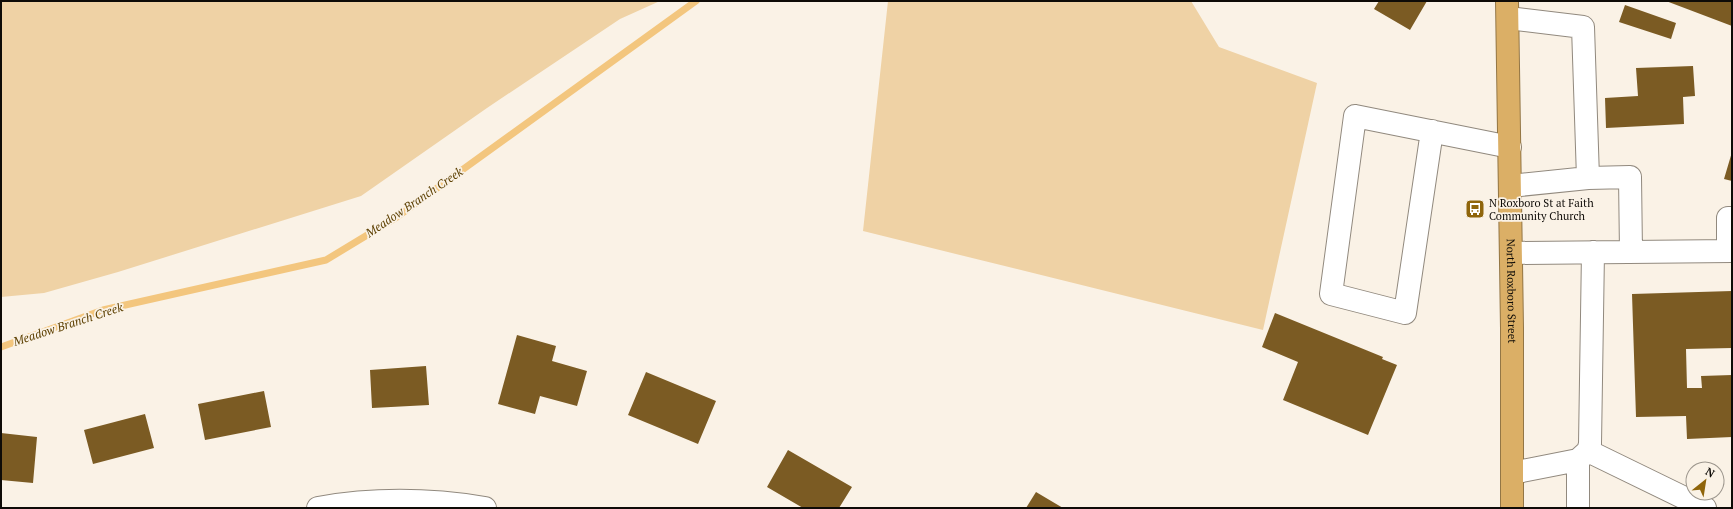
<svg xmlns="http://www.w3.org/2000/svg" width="1733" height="509" font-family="'PT Serif',serif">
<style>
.green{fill:#efd2a5}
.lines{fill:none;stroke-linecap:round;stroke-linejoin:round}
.stream{stroke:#f3c67e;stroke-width:7}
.building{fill:#7b5b23}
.minor-casing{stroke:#91897e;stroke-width:24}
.highway-casing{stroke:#937645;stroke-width:24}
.minor{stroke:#fff;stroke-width:22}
.highway{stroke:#dbaf66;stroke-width:22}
.labels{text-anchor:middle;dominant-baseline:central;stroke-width:3.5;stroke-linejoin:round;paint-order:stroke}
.poi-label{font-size:11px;fill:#0e0b07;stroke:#faf2e6;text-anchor:start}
.street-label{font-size:11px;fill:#0e0b07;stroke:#faf2e6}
.water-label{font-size:12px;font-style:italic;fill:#5d4002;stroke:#faf2e6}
</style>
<rect width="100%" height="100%" fill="#faf2e6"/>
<!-- green -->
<path class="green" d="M1,1H660L620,19L487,108L361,196L118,272L44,293L1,297Z
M888,1H1191L1219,47L1317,83L1263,330L863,231Z"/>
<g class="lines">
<!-- stream -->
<path class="stream" d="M1,347L103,310L326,260L397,217L696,1"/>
</g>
<!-- building -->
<path class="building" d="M1379,1H1427L1410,30L1374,9Z
M1666,1H1732V26Z
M1625,5L1676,23L1671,39L1619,22Z
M1693,66L1695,96L1683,97L1684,124L1606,128L1605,98L1638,96L1636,68Z
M1732,152V181L1724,179Z
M1732,291V348L1686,349L1687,388H1702L1701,376L1732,375V437L1687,439L1686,416L1636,417L1632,294Z
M1275,313L1383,357L1382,359L1397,365L1368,435L1283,400L1298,362L1262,347Z
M517,335L556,346L552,361L587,371L577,406L540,396L535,414L498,404Z
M426,366L429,405L372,408L370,370Z
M646,372L716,401L698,444L628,415Z
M264,391L271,427L205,440L198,404Z
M145,414L154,448L93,464L84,430Z
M1,433L37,437L33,483L1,480Z
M788,450L852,487L839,508H803L767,487Z
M1036,492L1063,508H1026Z"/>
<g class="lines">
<defs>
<path id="minor" d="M1508,18L1583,27L1588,178
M1432,131L1405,313L1331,294L1355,116L1510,147
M1510,186L1588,178L1630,177L1631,252
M1728,251V218H1732
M1511,253L1732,251
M1588,451L1705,508
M1512,473L1578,460L1588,451L1590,444L1593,252
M318,508C374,498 430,499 485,508
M1578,508V460"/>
<g id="highway">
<path id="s1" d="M1507,1L1512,328V508"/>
</g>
</defs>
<!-- minor casing -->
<use href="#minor" class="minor-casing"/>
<!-- highway casing -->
<use href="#highway" class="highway-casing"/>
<!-- minor -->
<use href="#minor" class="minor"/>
<!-- highway -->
<use href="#highway" class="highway"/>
</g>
<!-- icons -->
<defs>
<symbol id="bus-square" viewBox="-11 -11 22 22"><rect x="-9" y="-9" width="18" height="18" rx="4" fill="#8f650b" stroke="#faf2e6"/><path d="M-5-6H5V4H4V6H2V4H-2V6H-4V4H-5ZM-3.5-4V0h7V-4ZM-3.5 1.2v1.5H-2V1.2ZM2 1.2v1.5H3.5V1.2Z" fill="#fff"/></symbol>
</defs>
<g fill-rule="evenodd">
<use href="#bus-square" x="1464" y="198" width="22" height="22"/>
</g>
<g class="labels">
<!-- poi labels -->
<g class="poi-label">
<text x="1489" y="203">N Roxboro St at Faith<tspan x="1489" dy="13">Community Church</tspan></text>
</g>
<!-- street labels -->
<g class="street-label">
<text stroke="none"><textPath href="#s1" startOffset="290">North Roxboro Street</textPath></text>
</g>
<!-- water labels -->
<g class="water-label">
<text transform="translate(414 202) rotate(-34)">Meadow Branch Creek</text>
<text transform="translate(68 324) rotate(-18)">Meadow Branch Creek</text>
</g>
</g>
<!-- border -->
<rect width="1733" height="509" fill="none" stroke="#0e0b07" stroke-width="4"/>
<!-- north arrow -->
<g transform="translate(1705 481) rotate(30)"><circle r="19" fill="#faf2e6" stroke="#9c968d"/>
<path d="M0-3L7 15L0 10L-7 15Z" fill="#8f650b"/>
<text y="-6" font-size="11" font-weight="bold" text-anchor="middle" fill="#0e0b07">N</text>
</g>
</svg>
